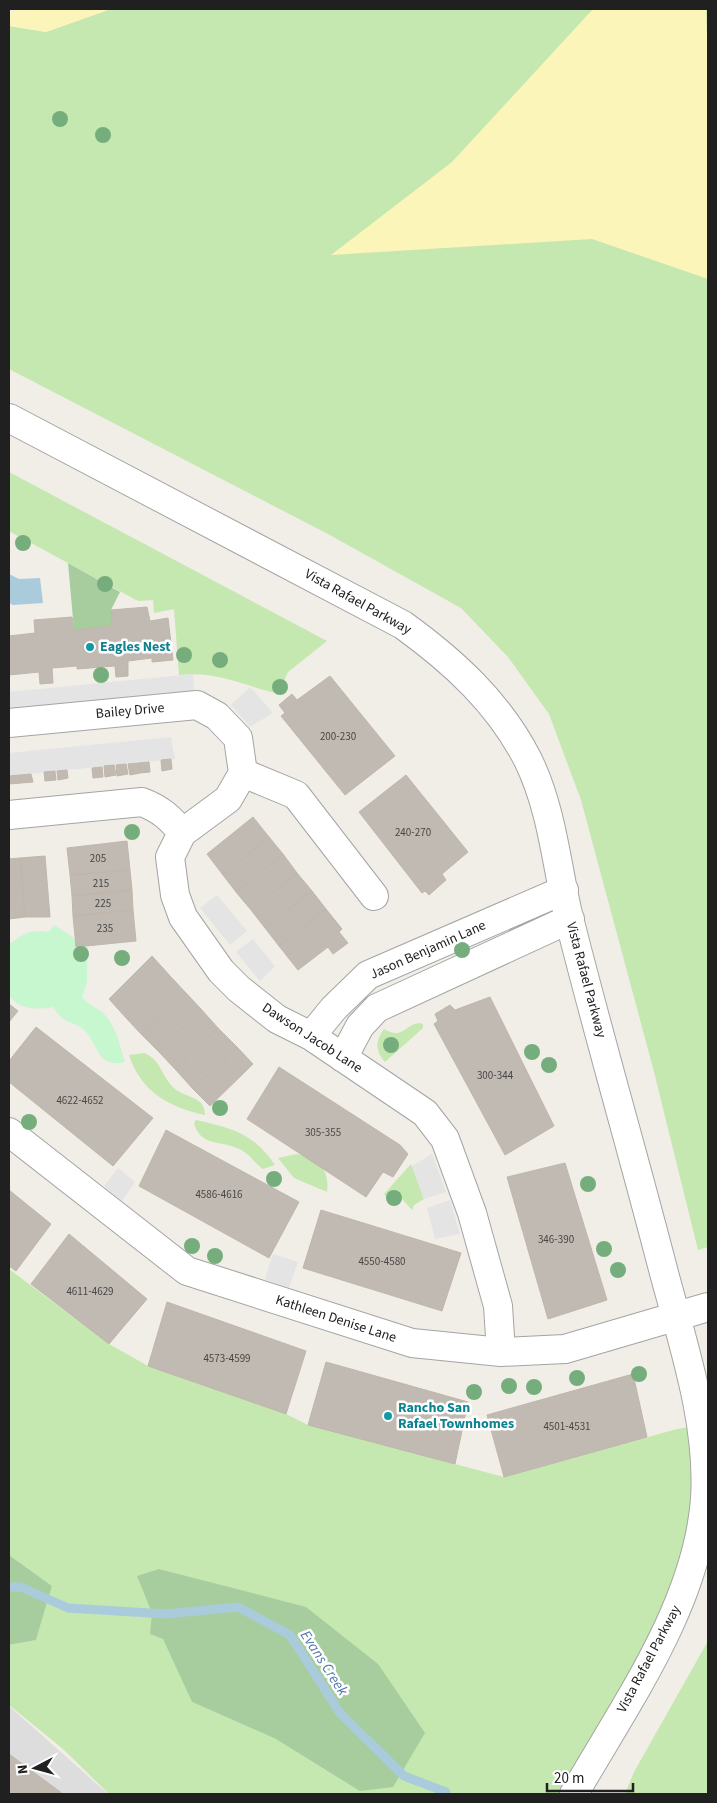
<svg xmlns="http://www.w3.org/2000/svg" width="717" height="1803" font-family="'Source Sans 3',sans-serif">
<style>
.residential{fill:#dedddd}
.grass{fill:#c5e7b0;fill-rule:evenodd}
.forest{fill:#a7cd9e}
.sand{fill:#fbf5b9}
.park{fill:#c7f7cf}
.parking{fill:#e4e4e4}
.water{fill:#aacbdb}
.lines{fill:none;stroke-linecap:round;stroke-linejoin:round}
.stream{stroke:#aacbdb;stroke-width:9}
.building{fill:#c0bab3;stroke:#c1b6aa}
.minor-casing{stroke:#a4a4a4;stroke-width:30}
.minor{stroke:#fff;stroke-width:28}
.tree{fill:#75ae7c}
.culture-dot{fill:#0f9aa8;stroke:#fff;stroke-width:2}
.labels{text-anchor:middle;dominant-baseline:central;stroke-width:5;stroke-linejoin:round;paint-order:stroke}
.number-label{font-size:11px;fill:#484645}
.street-label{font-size:14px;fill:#202020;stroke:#fff}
.culture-label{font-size:14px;font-weight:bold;fill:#0d838f;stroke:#fff;text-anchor:start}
.water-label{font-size:15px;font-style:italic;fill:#5075ab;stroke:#fff}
</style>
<rect width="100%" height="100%" fill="#f0eee7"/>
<!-- residential -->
<path class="residential" d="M9,1706L108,1794H9Z"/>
<!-- grass -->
<path class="grass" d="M111,9H708V1247L698,1250L653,1068L581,800L549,714L508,657L461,608L328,534L9,369V26L46,32Z
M9,472L327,641L288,672L284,681L275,693C239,684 218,671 179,675L174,609L154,613L153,600L138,601L9,531Z
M419,1023L423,1024V1028L385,1062C375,1051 375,1041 384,1029C404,1040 402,1026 419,1023Z
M144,1053C162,1060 161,1077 175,1089C186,1098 205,1096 205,1115C169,1107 141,1092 129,1055Z
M196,1120C231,1128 254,1133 275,1165L263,1169C254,1163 249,1153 239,1149C222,1140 200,1147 194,1123Z
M297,1154C318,1159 330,1169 327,1192L294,1178L278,1158Z
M411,1164L424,1199L414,1205L412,1210L402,1199L394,1198L390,1202L384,1194Z
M9,1269L109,1344L148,1366L286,1414L308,1425L504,1477L677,1429L702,1425L697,1549L574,1794H109L63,1749L9,1705V1645L36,1640L52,1586L9,1555ZM159,1569L222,1586L276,1739L192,1702L163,1638L150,1634Z
M708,1641V1794H625L634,1772Z"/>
<!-- forest -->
<path class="forest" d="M68,563L120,592L111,610L112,626L74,630Z
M9,1555L52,1586L36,1640L9,1645Z
M159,1569L306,1607L378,1664L425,1733L393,1787L360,1791L276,1739L192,1702L163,1639L150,1634L152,1613L137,1576Z"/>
<!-- sand -->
<path class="sand" d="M22,9H111L46,32L9,26V13Z
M593,9H706L708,62V279L592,239L331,255L452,162Z"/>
<!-- park -->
<path class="park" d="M54,925L87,946V982L82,997C88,1005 97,1007 104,1014C116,1026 120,1046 125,1062C98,1069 98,1045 86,1032C75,1019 66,1028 53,1007C37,1010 21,1010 9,996V940L11,943C25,932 32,929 49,932Z"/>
<!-- parking -->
<path class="parking" d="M193,674L194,693L9,715V692Z
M250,687L273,713L250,727L231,705Z
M171,737L175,759L9,776V753Z
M217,895L247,931L230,945L200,908Z
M253,939L275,966L260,981L236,952Z
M432,1154L446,1192L424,1199L412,1166Z
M118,1168L135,1182L122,1201L104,1186Z
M450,1200L460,1234L435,1239L427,1208Z
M273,1254L298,1262L289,1288L265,1279Z"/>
<!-- water -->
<path class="water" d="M9,574L19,579L40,578L43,603L13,605L9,603Z"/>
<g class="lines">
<!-- stream -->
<path class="stream" d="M9,1587H21L68,1608L166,1614L238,1607L290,1635L340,1713L404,1776L446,1792"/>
</g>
<!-- building -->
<path class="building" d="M147,607L150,621L168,618L173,660L152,662V658L128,661V676L116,677L115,666L77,669V666L52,668L53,683L40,684L39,672L9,675V636L35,633L34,620L72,617L74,630L112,626L111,610Z
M330,676L395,756L345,795L281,716L285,713L279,705L292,694L297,700Z
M171,759L172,769L162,771L161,760Z
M149,762L150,772L140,773L139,763Z
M139,763L140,773L130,775L128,764Z
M126,764L128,774L117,776L116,765Z
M114,765L116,775L105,777L104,766Z
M102,767L103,777L93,778L92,768Z
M67,770L68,778L58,780L57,771Z
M55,771L56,780L45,781L44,772Z
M31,774L33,782L21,783L20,775Z
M20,775L21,783L9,784V776Z
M406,775L468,852L442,874L446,880L429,895L425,891L422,893L359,812Z
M253,817L269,837L223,875L207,854Z
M269,837L283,854L236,892L223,875Z
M127,841L130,870L70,875L67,848Z
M283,854L297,873L251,910L236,892Z
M45,856L50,917H25L20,858Z
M20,858L25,917L9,919V859Z
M130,870L132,890L72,896L70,875Z
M297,873L312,891L265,928L251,910Z
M132,890L133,910L73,916L72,896Z
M312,891L326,909L279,946L265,928Z
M326,909L342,929L339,932L348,943L333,954L328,947L298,970L279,946Z
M133,910L136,941L76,947L73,916Z
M152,956L171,977L127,1019L109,999Z
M171,977L186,993L142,1035L127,1019Z
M186,993L201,1009L159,1052L142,1035Z
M490,997L554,1126L505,1155L434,1024L438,1021L435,1014L450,1005L455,1010Z
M9,1004L18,1011L9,1022Z
M201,1009L218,1028L175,1069L159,1052Z
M36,1027L153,1118L113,1166L9,1082V1061Z
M218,1028L237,1047L193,1089L175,1069Z
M237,1047L253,1064L210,1106L193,1089Z
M279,1067L400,1145L408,1154L393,1177L383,1172L366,1197L247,1119Z
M166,1130L299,1202L269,1258L139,1186Z
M565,1163L607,1300L548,1319L507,1177Z
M9,1190L51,1224L16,1271L9,1266Z
M321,1210L461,1253L442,1311L303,1268Z
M69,1234L147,1299L109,1344L31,1284Z
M167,1302L306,1351L286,1414L148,1366Z
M326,1362L468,1402L455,1464L308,1425Z
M633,1374L647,1437L504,1477L487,1415Z
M9,1754L63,1794H9Z"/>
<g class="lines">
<defs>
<path id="minor" d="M9,418L403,625C454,662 499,703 528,760C552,809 556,862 568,914C598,1034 633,1153 664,1273C683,1344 710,1424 705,1499C697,1605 626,1703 574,1794
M9,723L197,705L217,716L238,738L243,773L228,799L182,833L170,857L175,895L183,917L221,971L239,989L277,1019L311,1036L425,1113L445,1139L472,1213L498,1306L501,1352
M243,773L296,795L374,896
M9,815L142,802C160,809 171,818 182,833
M311,1036L334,1008L368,975L564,890
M343,1058L360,1026L377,1008L570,919
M9,1132L187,1271L412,1343L501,1352L565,1349L708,1307"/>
</defs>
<!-- minor casing -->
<use href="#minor" class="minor-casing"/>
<!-- minor -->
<use href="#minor" class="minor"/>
</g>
<!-- trees -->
<g class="tree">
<circle cx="60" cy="119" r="8"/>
<circle cx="103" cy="135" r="8"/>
<circle cx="23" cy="543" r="8"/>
<circle cx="105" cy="584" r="8"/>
<circle cx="184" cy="655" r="8"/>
<circle cx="220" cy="660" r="8"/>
<circle cx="101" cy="675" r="8"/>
<circle cx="280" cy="687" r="8"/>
<circle cx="132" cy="832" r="8"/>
<circle cx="462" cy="950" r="8"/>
<circle cx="81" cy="954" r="8"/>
<circle cx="122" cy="958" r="8"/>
<circle cx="391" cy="1045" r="8"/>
<circle cx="532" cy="1052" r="8"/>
<circle cx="549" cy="1065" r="8"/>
<circle cx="220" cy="1108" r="8"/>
<circle cx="29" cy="1122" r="8"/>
<circle cx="274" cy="1179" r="8"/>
<circle cx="588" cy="1184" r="8"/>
<circle cx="394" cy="1198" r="8"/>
<circle cx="192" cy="1246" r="8"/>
<circle cx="604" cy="1249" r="8"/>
<circle cx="215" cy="1256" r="8"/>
<circle cx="618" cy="1270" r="8"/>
<circle cx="639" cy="1374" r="8"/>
<circle cx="577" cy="1378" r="8"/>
<circle cx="509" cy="1386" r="8"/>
<circle cx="534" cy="1387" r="8"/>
<circle cx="474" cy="1392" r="8"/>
</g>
<!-- markers -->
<g class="culture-dot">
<circle cx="90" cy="647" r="5"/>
<circle cx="388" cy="1416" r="5"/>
</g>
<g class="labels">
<!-- number labels -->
<g class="number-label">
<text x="338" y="736">200-230</text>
<text x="413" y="832">240-270</text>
<text x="98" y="858">205</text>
<text x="101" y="883">215</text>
<text x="103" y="903">225</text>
<text x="105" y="928">235</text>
<text x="495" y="1075">300-344</text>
<text x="80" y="1100">4622-4652</text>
<text x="323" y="1132">305-355</text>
<text x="219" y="1194">4586-4616</text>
<text x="556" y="1239">346-390</text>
<text x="382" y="1261">4550-4580</text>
<text x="90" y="1291">4611-4629</text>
<text x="227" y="1358">4573-4599</text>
<text x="567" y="1426">4501-4531</text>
</g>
<!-- street labels -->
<g class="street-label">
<text transform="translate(358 602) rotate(29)">Vista Rafael Parkway</text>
<text transform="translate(130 711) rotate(-5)">Bailey Drive</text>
<text transform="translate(428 950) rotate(-24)">Jason Benjamin Lane</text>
<text transform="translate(586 980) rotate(75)">Vista Rafael Parkway</text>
<text transform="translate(312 1038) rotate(33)">Dawson Jacob Lane</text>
<text transform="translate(336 1319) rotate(18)">Kathleen Denise Lane</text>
<text transform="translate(649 1659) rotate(-62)">Vista Rafael Parkway</text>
</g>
<!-- culture labels -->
<g class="culture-label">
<text x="100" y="647">Eagles Nest</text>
<text x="398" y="1408">Rancho San<tspan x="398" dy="16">Rafael Townhomes</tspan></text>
</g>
<!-- water labels -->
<g class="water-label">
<text transform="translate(324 1663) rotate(57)">Evans Creek</text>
</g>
</g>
<!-- border -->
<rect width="717" height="1803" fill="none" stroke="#202020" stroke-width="20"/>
<!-- north arrow -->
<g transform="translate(35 1768) rotate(264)" stroke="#ffffff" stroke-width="4" paint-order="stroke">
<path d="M0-4L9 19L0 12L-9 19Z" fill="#202020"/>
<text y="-8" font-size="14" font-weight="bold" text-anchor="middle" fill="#202020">N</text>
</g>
<!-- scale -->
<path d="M547 1783v8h86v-8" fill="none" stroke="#202020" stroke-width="2.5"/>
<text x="554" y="1783" font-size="15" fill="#202020" stroke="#ffffff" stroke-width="4" paint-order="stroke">20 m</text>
</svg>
